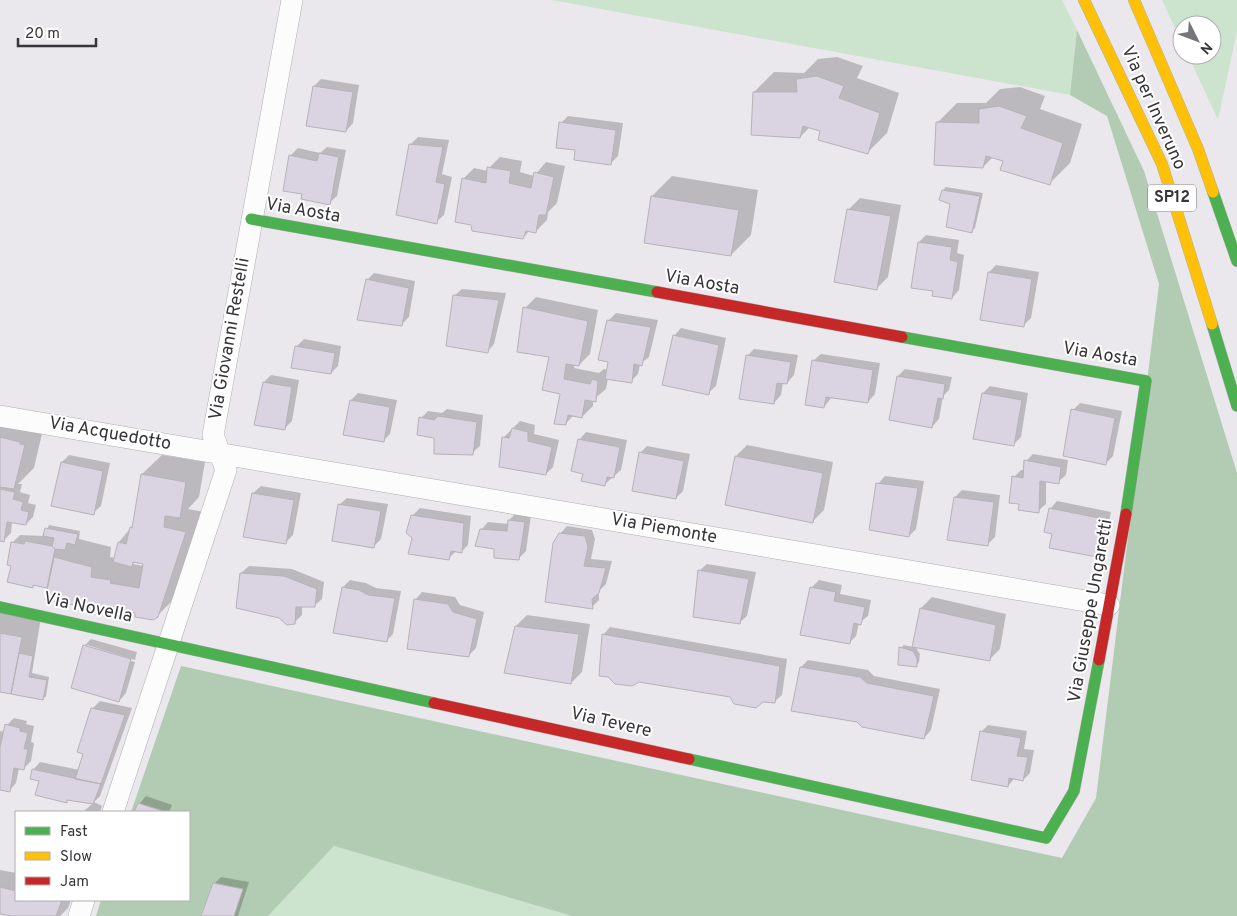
<svg xmlns="http://www.w3.org/2000/svg" width="1237" height="916" font-family="Overpass,sans-serif">
<style>
.green{fill:#cce3cd}
.forest{fill:#b1ccb2}
.shadow{fill:#0003;fill-rule:evenodd}
.building{fill:#dad3e1;stroke:#b5b3b7}
.lines{fill:none;stroke-linecap:round;stroke-linejoin:round}
.street-casing{stroke:#aeadb0;stroke-width:22}
.fast-casing{stroke:#aeadb0;stroke-width:12}
.slow-casing{stroke:#aeadb0;stroke-width:12}
.jam-casing{stroke:#aeadb0;stroke-width:12}
.street{stroke:#fcfcfc;stroke-width:21}
.fast{stroke:#4caf50;stroke-width:11}
.slow{stroke:#ffc107;stroke-width:11}
.jam{stroke:#c62828;stroke-width:11}
.labels{text-anchor:middle;dominant-baseline:central;stroke-width:4;stroke-linejoin:round;paint-order:stroke}
.shield{fill:#fff;stroke:#737274;stroke-width:1}
.shield-label{font-size:16px;font-weight:bold;fill:#373539}
.street-label{font-size:18px;fill:#373539;stroke:#fff}
</style>
<rect width="100%" height="100%" fill="#eae8ed"/>
<!-- green -->
<path class="green" d="M552,0H1062L1077,30L1070,95Z
M1162,0H1237V31L1218,120L1188,55H1212V25H1182V43Z
M334,846L572,916H268Z"/>
<!-- forest -->
<path class="forest" d="M1077,30L1144,171L1237,473V916H572L334,846L268,916H96L101,900H189V812H131L181,666L1062,858L1096,798L1159,284L1107,116L1070,95Z"/>
<!-- shadow -->
<path class="shadow" d="M837,57L863,66L857,78L899,93L887,133L867,153L822,130L810,127L800,137L754,92L774,72L804,73L818,59Z
M321,79L359,85L353,123L346,131L314,86Z
M1020,87L1045,96L1040,109L1082,124L1070,163L1050,183L993,157L983,167L937,123L957,103H986L1000,89Z
M568,116L623,123L618,156L611,163L577,149L561,123Z
M418,137L449,140L442,174L452,177L444,215L436,222L411,144Z
M327,147L346,150L337,196L329,203L304,193L290,156L298,148L320,153Z
M500,157L522,161L520,172L534,176L546,162L565,166L557,203L548,212L547,220L536,231L530,230L523,238L463,179L474,168L488,171L489,168Z
M672,176L758,190L751,235L731,255L652,196Z
M946,187L983,193L975,228L971,232L943,190Z
M860,198L901,205L888,277L877,288L836,281L849,209Z
M926,235L959,240L957,253L964,255L959,290L952,298L934,290L919,242Z
M996,265L1039,272L1031,318L1024,325L989,272Z
M374,273L415,281L409,317L402,324L367,280Z
M462,289L506,293L494,344L487,352L454,296Z
M536,297L598,310L590,354L579,365L575,364L574,368L599,373L604,369L608,370L610,361L608,321L616,313L658,320L649,357L640,364L638,374L631,381L608,378L606,389L593,400V406L582,417L574,415L565,424L561,393L551,356L525,308Z
M681,328L726,338L716,386L708,393L674,336Z
M304,339L341,346L338,366L331,373L296,347Z
M754,349L798,355L794,375L787,383L783,382L781,395L774,403L747,356Z
M821,354L880,363L875,394L868,402L832,397L824,407L813,361Z
M905,369L952,377L949,390L943,396L939,419L932,427L898,376Z
M271,375L299,380L292,421L284,429L264,382Z
M990,386L1028,393L1021,437L1013,445L983,393Z
M358,393L397,400L390,434L383,441L351,400Z
M1080,403L1122,411L1113,456L1106,463L1073,410Z
M447,409L483,415L480,446L472,453L435,437L421,418L428,411L442,413Z
M0,416L44,425L34,468L18,484H22L20,492L30,495L28,503L36,505L33,517L26,524L12,522L11,533L3,541L0,540Z
M520,421L535,425L534,434L559,440L553,467L546,474L503,438Z
M586,432L627,440L621,470L605,484L584,473L579,440Z
M747,445L833,462L824,510L813,521L727,504L736,456Z
M647,446L690,454L683,491L676,498L640,453Z
M1033,454L1068,460L1066,475L1058,482L1046,481V504L1038,511L1020,502L1014,477L1021,470H1025L1026,461Z
M69,455L110,463L101,506L93,513L62,462Z
M162,455L205,462L199,497L188,509L204,512L178,595L157,616L105,606L103,608L50,583L47,586L35,584L32,586L12,565V543L20,535L44,536L49,525L80,531L79,539L111,547L110,557L115,558L119,542L133,525L142,474ZM136,561L145,563L144,566L133,564Z
M885,476L924,481L916,529L909,536L878,484Z
M261,486L301,493L293,535L286,542L253,493Z
M962,490L1000,495L995,537L987,545L955,497Z
M347,498L388,504L381,539L374,546L339,505Z
M1057,501L1111,512L1104,548L1097,556L1053,533L1050,509Z
M420,508L471,516L468,545L461,552L456,551L448,559L413,538L412,516Z
M516,513L531,515L526,551L519,558L495,548L481,530L488,522L509,524V520Z
M567,526L592,530L595,539L591,559L612,561L606,584L599,591V600L592,607L560,534Z
M707,564L756,572L747,616L739,623L699,571Z
M249,566L292,569L324,582L322,599L314,606H302V615L294,623L241,573Z
M350,580L366,583L376,588L401,591L393,634L386,641L343,587Z
M819,580L842,585L840,594L871,600L868,616L859,623L856,636L849,643L811,588Z
M422,592L455,597L460,605L484,612L476,648L469,655L415,600Z
M932,597L1006,614L1000,649L989,660L915,646L920,654L919,662L916,666L900,648L904,645L913,647L921,608Z
M0,609L41,617L32,673L49,677L46,696L43,699L0,691Z
M527,615L590,624L582,672L571,683L516,626Z
M610,627L787,659L782,695L774,702L639,681L603,635Z
M91,639L137,652L135,660L87,645V648L135,662L126,693L119,701L84,646Z
M808,660L868,670L874,676L940,689L931,730L924,738L801,667Z
M100,701L132,708L100,796L94,802L102,806L100,812H83L93,803L68,799L66,801L40,780L33,770L40,762L80,770L92,709Z
M14,718L27,721L26,724L34,726L31,742L34,743L31,761L24,768H19L16,783L9,791L0,789V731L5,732L7,725Z
M988,725L1027,731L1024,749L1034,750L1030,773L1023,780L1015,778L1008,786L981,732Z
M146,796L172,805L169,812H136L139,804Z
M0,870L16,873V900H71L68,908L60,916H21L0,912Z
M221,877L249,882L238,916H202L214,884Z"/>
<!-- building -->
<path class="building" d="M817,76L844,86L839,98L880,113L868,154L818,140L820,131L803,126L800,138L751,135L753,92H797L796,79Z
M313,86L353,92L346,132L306,126Z
M999,106L1027,116L1021,128L1063,143L1050,185L1000,170L1003,161L986,156L983,168L934,165L936,122L979,123V109Z
M559,122L616,130L611,165L574,160L575,150L556,148Z
M409,144L443,147L436,182L445,184L437,224L396,215Z
M319,153L339,157L330,205L301,199L302,194L283,191L289,155L317,161Z
M487,167L511,171L509,183L531,188L534,172L554,177L546,215H539L536,233L526,231L523,239L472,231L471,225L455,222L462,178L486,183Z
M942,190L980,196L972,233L946,227L950,204L939,200Z
M651,196L739,210L731,256L644,243Z
M847,209L891,216L877,290L834,282Z
M918,242L952,247L950,260L958,262L952,299L932,296L933,291L911,288Z
M988,272L1032,279L1024,327L980,320Z
M366,279L409,288L402,326L357,320Z
M453,295L499,300L488,353L446,346Z
M523,307L588,321L579,366L566,364L564,379L590,384L592,379L598,381L596,402L585,400L582,418L568,415L566,425L554,424L560,394L542,390L549,357L517,352Z
M607,320L651,327L642,366L634,364L632,383L605,379L608,362L598,360Z
M673,335L719,345L709,395L662,385Z
M295,346L335,353L331,374L291,368Z
M746,355L791,362L787,384L777,383L774,404L739,399Z
M812,360L873,370L868,403L826,397L824,408L805,405Z
M897,376L945,384L943,399L938,398L932,428L889,420Z
M263,382L292,387L285,430L254,425Z
M982,393L1022,400L1014,446L973,439Z
M350,400L390,407L384,442L343,435Z
M1071,409L1115,418L1106,465L1063,456Z
M438,416L477,422L473,455L434,454V438L417,435L419,417L434,420Z
M512,428L528,432V441L552,447L546,475L499,467L502,437L509,438Z
M0,437L20,442V444L25,445L14,489L0,487Z
M578,439L620,447L614,478L607,477L605,486L581,481L583,474L571,471Z
M639,452L684,461L676,499L632,491Z
M735,456L823,473L813,523L725,505Z
M1024,460L1061,467L1059,484L1040,481L1039,513L1018,510L1019,504L1009,503L1012,476L1023,478Z
M61,462L103,471L94,515L51,506Z
M141,474L186,482L180,518L165,516L164,527L186,532L158,617L153,620L135,617V613L104,607L103,610L45,600L54,557L92,567L91,577L111,580L110,583L139,588L143,564L133,562L132,567L113,562L118,542L126,544L130,527L132,528Z
M876,483L918,488L909,537L869,530Z
M0,489L15,492L13,499L23,502L21,510L29,512L26,525L7,522L4,542L0,541Z
M252,493L294,500L286,544L243,537Z
M954,497L994,502L988,546L947,540Z
M338,504L381,511L374,548L332,541Z
M1049,508L1104,519L1097,557L1049,548L1052,534L1044,532Z
M411,515L464,523L462,553L451,551L449,560L408,554L412,538L406,533Z
M508,520L525,522L519,560L494,558V549L475,546L480,529L507,531Z
M45,528L78,534L75,545L67,543L65,550L55,549L52,546L54,538L43,536Z
M559,533L585,536L588,547L584,566L606,568L599,593L592,599L593,609L545,602L553,543Z
M25,541L52,546L55,549L47,588L33,585V588L7,582L11,566L7,565L11,542L24,544Z
M698,570L749,579L740,624L693,617Z
M240,573L284,576L317,589L315,607H296L295,624L287,625L279,618L236,608Z
M342,587L359,590L368,595L395,598L387,642L333,633Z
M810,587L836,592L834,601L865,607L861,625L854,623L850,644L800,635Z
M414,599L448,604L453,612L477,619L469,657L407,649Z
M920,608L996,625L990,661L912,647Z
M515,626L579,634L571,684L504,673Z
M0,633L22,637L11,694L0,692Z
M602,634L780,666L775,703L763,702L756,708L734,704L730,697L639,682L632,686L615,684L608,677L599,676Z
M83,645L131,659L119,702L71,688Z
M899,647L913,651L917,658V667L898,665Z
M19,653L33,656L29,677L47,680L43,700L11,694Z
M800,667L860,677L867,683L934,696L924,739L862,727L857,722L791,711Z
M91,708L125,715L101,784L75,779L83,754L77,752Z
M5,724L20,728V731L28,733L24,749H28L24,770L14,768L10,792L0,790V748Z
M980,731L1021,738L1017,756L1028,757L1023,781L1009,778L1008,787L971,780Z
M32,769L101,784L93,804L67,800V803L35,795L39,781L30,779Z
M138,803L166,812H134Z
M213,883L243,889L234,916H201Z
M0,887L16,891V900H62L56,916H12L0,914Z"/>
<g class="lines">
<defs>
<path id="street" d="M0,416L1109,605
M113,812L226,470L213,435L292,0
M79,916L84,900"/>
<path id="fast" d="M1213,192L1237,261
M251,219L657,292
M1212,324L1237,406
M902,337L1146,381L1126,514
M0,607L434,703
M689,759L1046,838L1074,791L1099,660"/>
<path id="slow" d="M1084,0L1162,164L1212,324
M1134,0L1198,149L1213,192"/>
<path id="jam" d="M657,292L902,337
M1099,660L1126,514
M434,703L689,759"/>
</defs>
<!-- street casing -->
<use href="#street" class="street-casing"/>
<!-- fast casing -->
<use href="#fast" class="fast-casing"/>
<!-- slow casing -->
<use href="#slow" class="slow-casing"/>
<!-- jam casing -->
<use href="#jam" class="jam-casing"/>
<!-- street -->
<use href="#street" class="street"/>
<!-- fast -->
<use href="#fast" class="fast"/>
<!-- slow -->
<use href="#slow" class="slow"/>
<!-- jam -->
<use href="#jam" class="jam"/>
</g>
<g class="labels">
<!-- shield labels -->
<rect class="shield" x="1148" y="184.5" width="48" height="27" rx="4"/>
<g class="shield-label">
<text x="1172" y="198">SP12</text>
</g>
<!-- street labels -->
<g class="street-label">
<text transform="translate(1153 108) rotate(66)">Via per Inveruno</text>
<text transform="translate(303 211) rotate(10)">Via Aosta</text>
<text transform="translate(702 283) rotate(10)">Via Aosta</text>
<text transform="translate(230 339) rotate(-80)">Via Giovanni Restelli</text>
<text transform="translate(1100 355) rotate(10)">Via Aosta</text>
<text transform="translate(110 434) rotate(10)">Via Acquedotto</text>
<text transform="translate(664 529) rotate(10)">Via Piemonte</text>
<text transform="translate(88 608) rotate(12)">Via Novella</text>
<text transform="translate(1091 611) rotate(-80)">Via Giuseppe Ungaretti</text>
<text transform="translate(611 723) rotate(13)">Via Tevere</text>
</g>
</g>
<!-- legend -->
<rect x="15" y="811" width="175" height="90" fill="#ffffff" stroke="#afaeb0"/>
<rect x="25" y="827" width="25" height="8" fill="#4caf50" stroke="#afaeb0"/>
<text x="60" y="836" font-size="15" fill="#373539">Fast</text>
<rect x="25" y="852" width="25" height="8" fill="#ffc107" stroke="#afaeb0"/>
<text x="60" y="861" font-size="15" fill="#373539">Slow</text>
<rect x="25" y="877" width="25" height="8" fill="#c62828" stroke="#afaeb0"/>
<text x="60" y="886" font-size="15" fill="#373539">Jam</text>
<!-- north arrow -->
<g transform="translate(1197 40) rotate(132)"><circle r="24" fill="#ffffff" stroke="#afaeb0"/>
<path d="M0-4L9 19L0 12L-9 19Z" fill="#767478"/>
<text y="-8" font-size="14" font-weight="bold" text-anchor="middle" fill="#373539">N</text>
</g>
<!-- scale -->
<path d="M18 38v8h78v-8" fill="none" stroke="#373539" stroke-width="2.5"/>
<text x="25" y="38" font-size="15" fill="#373539" stroke="#ffffff" stroke-width="4" paint-order="stroke">20 m</text>
</svg>
